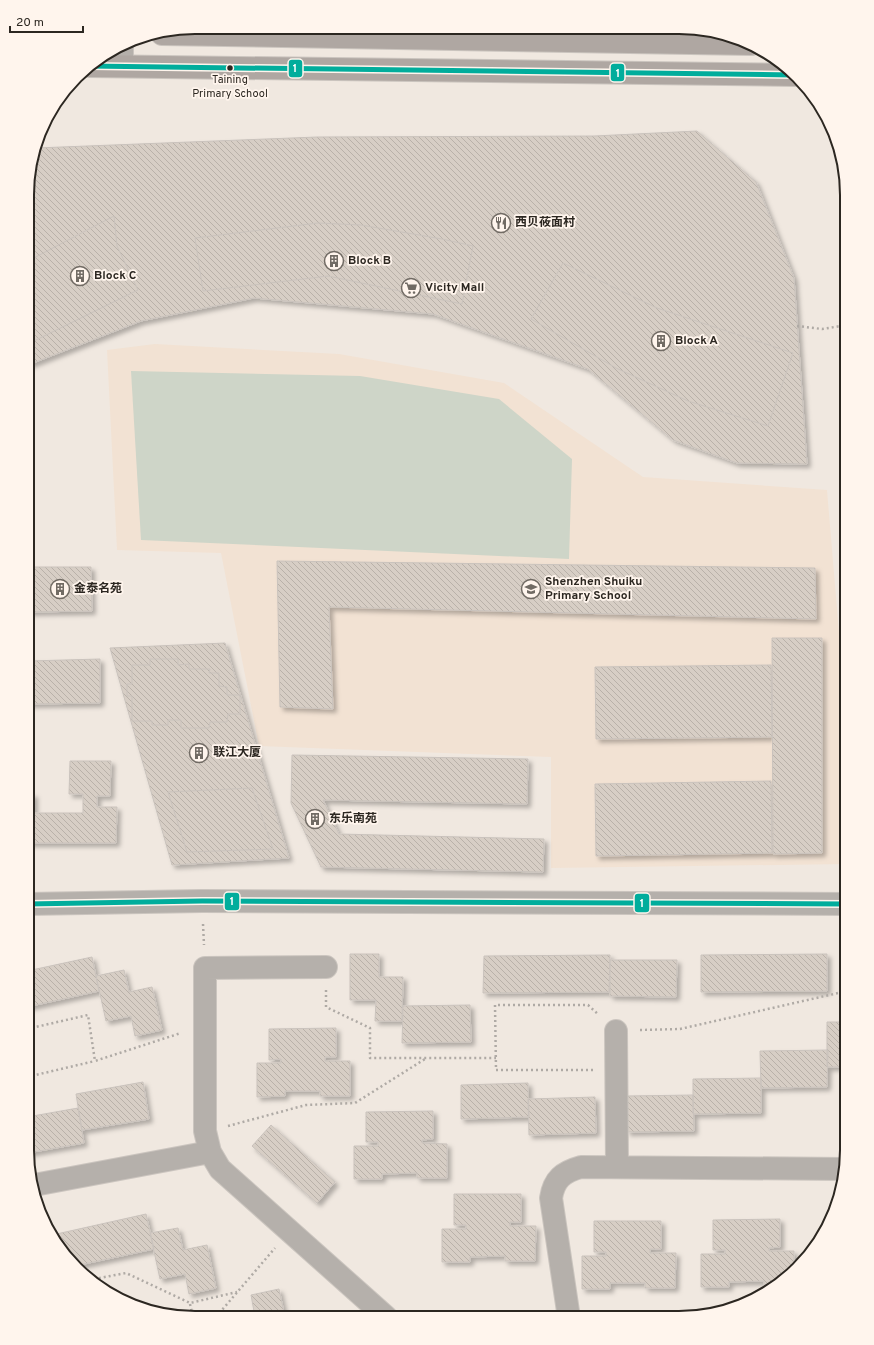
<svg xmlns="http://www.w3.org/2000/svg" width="874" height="1345" font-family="Overpass,'Noto Sans SC',sans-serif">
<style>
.built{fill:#f2e2d3}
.grass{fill:#ced5c8}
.building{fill:url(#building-back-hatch);stroke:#cac3bd;filter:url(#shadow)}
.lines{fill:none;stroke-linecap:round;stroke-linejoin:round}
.minor-casing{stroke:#cbc5bf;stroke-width:24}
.major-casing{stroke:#cbc5bf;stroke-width:24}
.path{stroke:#afaaa5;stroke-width:2.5;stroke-dasharray:2 3;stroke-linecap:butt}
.minor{stroke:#b5b0ab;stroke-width:22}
.major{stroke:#afa7a2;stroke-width:22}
.bus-1-casing{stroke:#fff5ed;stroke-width:8}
.bus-1{stroke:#01ad9c;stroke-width:5}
.bus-dot{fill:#2c2721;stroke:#fff5ed;stroke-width:1.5}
.labels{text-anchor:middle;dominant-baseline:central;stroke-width:3.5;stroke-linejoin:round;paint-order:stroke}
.bus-label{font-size:11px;fill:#2c2721;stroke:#fff5ed}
.poi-label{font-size:12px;font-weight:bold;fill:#2c2721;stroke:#fff5ed;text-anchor:start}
.rim{fill:none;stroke:#2c2721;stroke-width:2}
.line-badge{stroke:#fff5ed;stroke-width:1.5}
.badge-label{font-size:11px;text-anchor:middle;font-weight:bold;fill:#fff}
</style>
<defs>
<pattern id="building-back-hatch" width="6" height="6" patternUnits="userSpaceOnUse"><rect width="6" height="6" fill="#d7cec5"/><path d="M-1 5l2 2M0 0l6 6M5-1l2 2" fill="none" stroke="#b9b1a9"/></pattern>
<filter id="shadow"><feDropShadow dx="3.5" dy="3.5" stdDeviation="2" flood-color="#0004"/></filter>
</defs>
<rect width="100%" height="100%" fill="#f0e8e0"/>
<!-- built -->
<path class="built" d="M155,344L339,354L504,383L643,477L827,490L847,728V864L551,868V757L259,746L221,553L117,550L107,350Z"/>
<!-- grass -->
<path class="grass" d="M131,371L360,376L499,399L572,459L569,559L141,540Z"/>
<!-- building -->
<path class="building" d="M697,131L756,182L794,278L807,464L737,463L673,440L588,369L433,314L254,298L141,321L28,365V173L36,148L317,137L594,136Z
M114,216L117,246L138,290L36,340L28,341V261Z
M318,223L361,225L442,239L473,246L462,304L328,276L203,291L195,238Z
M563,263L657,308L793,353L768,426L688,401L616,368L531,319Z
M277,561L815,568L816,619L329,607L333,709L280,707Z
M28,567H91L92,611L28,612Z
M772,638H822V853L773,854Z
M225,643L289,858L172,865L110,648Z
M100,659V703L28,704V661Z
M150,659H178V665L189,664V669H210L209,673H219V686L227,687V695H240V714H228L227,722H210L209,728H181V720H168V725H152V721H132V696H127V684H132V665H150Z
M771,665L772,737L596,739L595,667Z
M292,755L528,759L527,804L323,800L339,834L544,839L543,872L321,867L291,803Z
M70,761H111L110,796H97V807H117L116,843H27L28,794H34V813H83V794H69Z
M771,781L772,853L596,856L595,784Z
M252,788L273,849L187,852L168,792Z
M350,954H379V977H403L402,1021H375L376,1000H350Z
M827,954V991L701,992V955Z
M610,955L609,992L483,993L484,956Z
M92,957L99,991L27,1007V971Z
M610,960H677L676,997L610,996Z
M124,970L129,992L152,987L162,1030L135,1036L131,1016L106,1021L96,976Z
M470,1005L471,1042L402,1043L403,1006Z
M827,1022H847V1067H827Z
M336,1028V1057H325V1061H350V1096H320V1091H285V1096L257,1097V1063H281V1059L269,1060V1029Z
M828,1050L827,1087L761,1088L760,1051Z
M761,1078V1113L693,1114V1079Z
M143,1082L149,1119L82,1130L76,1094Z
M528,1083L529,1117L461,1119V1085Z
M693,1095L694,1131L627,1132L626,1096Z
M595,1097L596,1133L529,1135L528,1099Z
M78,1108L84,1143L28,1153L27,1117Z
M433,1111V1139L422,1140V1143L447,1144V1178H417V1173L382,1174V1179H354V1146H378V1142H366V1112Z
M271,1125L335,1182L317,1203L252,1146Z
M454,1194H521V1222H510V1226H536L535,1261H505V1256L470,1257V1262H442V1229H466V1225H454Z
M146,1214L154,1249L75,1266L62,1252L52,1235Z
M780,1219V1247L769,1248V1251H794V1270L781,1283L776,1286H764V1281L729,1282V1287H701V1254H725V1250H713V1220Z
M594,1221H661V1249H650V1253H676L675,1288H645V1283H610V1289H582V1256H606V1252H594Z
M178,1228L183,1250L207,1245L216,1288L189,1294L185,1274L160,1279L150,1233Z
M279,1289L285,1317H255L251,1295Z"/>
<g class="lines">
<defs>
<path id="minor" d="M122,45V66
M27,904L202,901L847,904
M326,967L205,968V1131L210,1152L220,1169L386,1317
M616,1031L617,1167
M34,1185L210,1152
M569,1318L551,1198C554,1179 563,1172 581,1167L845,1169"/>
<path id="major" d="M162,34L751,44
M89,66L795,75"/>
</defs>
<!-- minor casing -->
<use href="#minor" class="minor-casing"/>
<!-- major casing -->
<use href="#major" class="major-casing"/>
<!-- path -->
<path class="path" d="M797,326L822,329L847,325
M203,924L204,945
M326,990V1007L370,1028V1058H496
M27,1029L88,1015L95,1061L181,1033
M640,1030L680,1029L847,991
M593,1070H496L495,1005H588L599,1015
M27,1077L95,1061
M228,1126L306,1105L355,1103L425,1059
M89,1280L126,1273L190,1303L237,1292
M190,1304L193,1317
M216,1317L275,1248"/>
<!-- minor -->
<use href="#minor" class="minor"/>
<!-- major -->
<use href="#major" class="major"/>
<defs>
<path id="bus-1" d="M89,66L794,75
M27,904L202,901L847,904"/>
</defs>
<!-- bus-1 casing -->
<use href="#bus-1" class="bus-1-casing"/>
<!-- bus-1 -->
<use href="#bus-1" class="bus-1"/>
</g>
<!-- icons -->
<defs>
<symbol id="restaurant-ring" viewBox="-11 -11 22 22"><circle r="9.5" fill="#fff5ed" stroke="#716b64" stroke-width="1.5"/><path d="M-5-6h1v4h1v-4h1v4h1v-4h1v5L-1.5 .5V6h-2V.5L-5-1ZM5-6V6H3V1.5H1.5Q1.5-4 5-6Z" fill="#716b64"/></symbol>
<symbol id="building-ring" viewBox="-11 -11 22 22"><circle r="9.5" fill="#fff5ed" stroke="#716b64" stroke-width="1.5"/><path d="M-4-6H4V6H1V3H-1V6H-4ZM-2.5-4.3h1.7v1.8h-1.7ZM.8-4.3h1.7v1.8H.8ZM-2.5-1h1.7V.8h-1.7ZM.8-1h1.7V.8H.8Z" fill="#716b64"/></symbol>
<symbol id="supermarket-ring" viewBox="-11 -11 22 22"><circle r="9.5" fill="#fff5ed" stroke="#716b64" stroke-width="1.5"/><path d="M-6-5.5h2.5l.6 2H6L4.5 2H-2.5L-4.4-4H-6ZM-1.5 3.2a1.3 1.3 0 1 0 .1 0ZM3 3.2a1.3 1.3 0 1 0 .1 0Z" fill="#716b64"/></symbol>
<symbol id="school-ring" viewBox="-11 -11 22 22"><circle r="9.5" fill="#fff5ed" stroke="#716b64" stroke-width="1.5"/><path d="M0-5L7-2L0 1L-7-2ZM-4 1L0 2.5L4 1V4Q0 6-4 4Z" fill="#716b64"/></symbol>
</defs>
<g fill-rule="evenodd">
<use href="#restaurant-ring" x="490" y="212" width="22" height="22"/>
<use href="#building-ring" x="323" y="250" width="22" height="22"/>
<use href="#building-ring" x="69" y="265" width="22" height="22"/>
<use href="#supermarket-ring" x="400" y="277" width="22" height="22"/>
<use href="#building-ring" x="650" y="330" width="22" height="22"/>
<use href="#building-ring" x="49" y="578" width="22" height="22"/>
<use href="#school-ring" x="520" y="578" width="22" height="22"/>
<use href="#building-ring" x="188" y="742" width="22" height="22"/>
<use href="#building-ring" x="304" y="808" width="22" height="22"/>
</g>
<!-- markers -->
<circle class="bus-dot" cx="230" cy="68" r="3.5"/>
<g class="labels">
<!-- bus labels -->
<g class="bus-label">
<text x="230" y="80">Taining<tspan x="230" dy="14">Primary School</tspan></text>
</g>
<!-- poi labels -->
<g class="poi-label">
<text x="515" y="223">西贝莜面村</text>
<text x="348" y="261">Block B</text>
<text x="94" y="276">Block C</text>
<text x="425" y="288">Vicity Mall</text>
<text x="675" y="341">Block A</text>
<text x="545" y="582">Shenzhen Shuiku<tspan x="545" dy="14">Primary School</tspan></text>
<text x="74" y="589">金泰名苑</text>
<text x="213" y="753">联江大厦</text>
<text x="329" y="819">东乐南苑</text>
</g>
</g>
<!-- crop -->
<path d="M0 0H874V1345H0ZM195 34H679A161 161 0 0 1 840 195V1150A161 161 0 0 1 679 1311H195A161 161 0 0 1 34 1150V195A161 161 0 0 1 195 34Z" fill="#fff5ed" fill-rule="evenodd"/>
<path class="rim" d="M195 34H679A161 161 0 0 1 840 195V1150A161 161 0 0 1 679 1311H195A161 161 0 0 1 34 1150V195A161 161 0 0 1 195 34Z"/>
<g class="line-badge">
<rect x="288" y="59" width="15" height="19" rx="4" fill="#01ad9c"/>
<rect x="610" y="63" width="15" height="19" rx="4" fill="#01ad9c"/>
<rect x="224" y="892" width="16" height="19" rx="4" fill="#01ad9c"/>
<rect x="634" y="893" width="16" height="20" rx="4" fill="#01ad9c"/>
</g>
<g class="badge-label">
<text x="295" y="72">1</text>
<text x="618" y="77">1</text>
<text x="232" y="905">1</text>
<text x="642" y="907">1</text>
</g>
<!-- scale -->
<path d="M10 26v6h73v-6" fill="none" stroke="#2c2721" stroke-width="2"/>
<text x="16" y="26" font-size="12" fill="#2c2721" stroke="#fff5ed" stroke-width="3" paint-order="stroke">20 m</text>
</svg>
